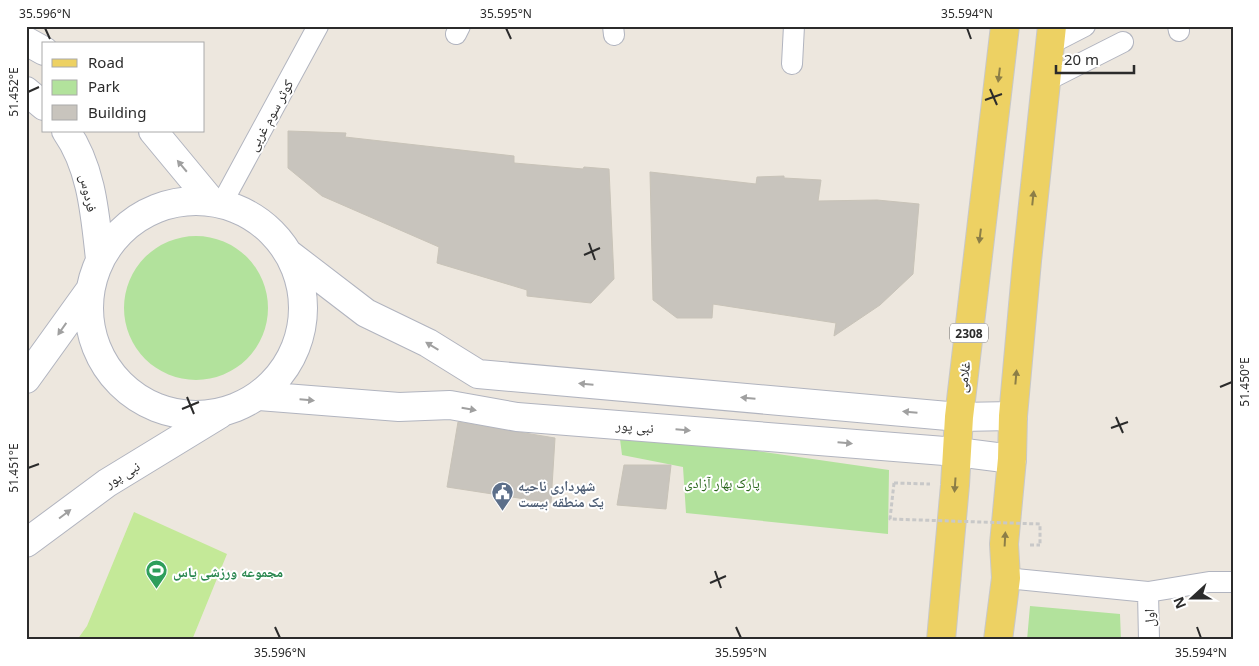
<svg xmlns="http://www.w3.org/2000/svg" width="1259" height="666" font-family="'Noto Sans','Noto Naskh Arabic',sans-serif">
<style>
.green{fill:#b2e29c}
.pitch{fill:#c4e998}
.building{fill:#c8c4bd;stroke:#c8c3b8}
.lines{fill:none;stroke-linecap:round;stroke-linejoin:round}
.minor-casing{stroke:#b1b4bf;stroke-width:22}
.secondary-casing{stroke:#b1b4bf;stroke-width:30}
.primary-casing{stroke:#c8c8c8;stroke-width:30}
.path{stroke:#c8c8c8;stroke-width:3;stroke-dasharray:4 2.5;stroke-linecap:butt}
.minor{stroke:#fff;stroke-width:20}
.secondary{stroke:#fff;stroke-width:28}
.primary{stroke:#edd163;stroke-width:28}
.path-bridge{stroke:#c8c8c8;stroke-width:3;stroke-dasharray:4 2.5;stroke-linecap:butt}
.oneway{fill:#8c7e47}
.oneway2{fill:#a0a0a0}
.ticks{fill:none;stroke:#2b2b2b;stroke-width:2}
.labels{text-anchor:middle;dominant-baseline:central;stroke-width:4;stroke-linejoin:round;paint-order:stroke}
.shield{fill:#fff;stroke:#6b6b6b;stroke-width:1}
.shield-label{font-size:12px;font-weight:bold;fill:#2b2b2b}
.street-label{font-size:14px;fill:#2b2b2b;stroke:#fff}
.park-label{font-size:14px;fill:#2a671c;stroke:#fff}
.service-label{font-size:14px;font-weight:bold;fill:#4e5e75;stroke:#fff;text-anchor:start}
.leisure-label{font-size:14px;font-weight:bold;fill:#27864d;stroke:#fff;text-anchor:start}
.neatline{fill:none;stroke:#2b2b2b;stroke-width:2}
.ticks-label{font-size:12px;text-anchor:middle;fill:#2b2b2b}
</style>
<rect width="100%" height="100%" fill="#ede7de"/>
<!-- green -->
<path class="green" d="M124 308a72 72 0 1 1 144 0a72 72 0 1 1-144 0Z
M619,431L889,470L888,534L686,513L683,467L622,455Z
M1030,606L1120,614L1121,640H1027Z"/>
<!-- pitch -->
<path class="pitch" d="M134,512L227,554L192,640H77L87,626Z"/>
<!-- building -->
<path class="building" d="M288,131L346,133L345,137L514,156V163L583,169L584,167L609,169L614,279L591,303L527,296V290L437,263L439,247L322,196L288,168Z
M650,172L756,184L757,177L784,176V178L821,180L818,201L877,200L919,204L913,274L880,305L834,336L836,323L713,304L712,318H677L653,300Z
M458,422L555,438L551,503L447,487Z
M624,465H671L666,509L617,505Z"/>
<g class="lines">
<defs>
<path id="minor" d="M613,26L614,35
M1178,26L1179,31
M456,34L460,26
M1050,44L1085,26
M792,64L794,26
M1046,81L1123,42
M222,203L318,26
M1006,578L1148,592L1209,582H1233
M1148,592L1149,640"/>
<path id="secondary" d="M26,41L44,51
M26,91L44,106
M66,131C92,168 95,215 100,259
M153,131L211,201
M89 308a107 107 0 1 1 214 0a107 107 0 1 1-214 0Z
M289,254L366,313L428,343L478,374L959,417L1013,416
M26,379L90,290
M259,396L399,407L450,405L517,417L957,452L1012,459
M26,543L107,483L220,414"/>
<path id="primary" d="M941,640L955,485L959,417L1005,26
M998,640L1006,578L1004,544L1012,459L1013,416L1027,261L1052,26"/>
</defs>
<!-- minor casing -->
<use href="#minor" class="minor-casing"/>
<!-- secondary casing -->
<use href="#secondary" class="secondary-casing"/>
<!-- primary casing -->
<use href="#primary" class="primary-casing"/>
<!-- path -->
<path class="path" d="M894,483L930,484
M1030,545H1040"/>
<!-- minor -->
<use href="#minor" class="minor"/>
<!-- secondary -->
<use href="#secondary" class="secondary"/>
<!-- primary -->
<use href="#primary" class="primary"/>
<!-- path-bridge -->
<path class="path-bridge" d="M894,483L890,519L1040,524V545"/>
</g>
<!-- one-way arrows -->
<defs><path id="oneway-solid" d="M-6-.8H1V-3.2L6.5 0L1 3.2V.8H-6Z" transform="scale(1.25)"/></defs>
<g class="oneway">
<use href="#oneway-solid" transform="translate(999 75) rotate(97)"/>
<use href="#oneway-solid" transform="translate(1033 198) rotate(-84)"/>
<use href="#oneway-solid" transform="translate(980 236) rotate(97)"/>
<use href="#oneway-solid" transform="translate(1016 377) rotate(-85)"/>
<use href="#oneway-solid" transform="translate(955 485) rotate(94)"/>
<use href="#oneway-solid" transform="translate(1005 539) rotate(-87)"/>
</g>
<g class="oneway2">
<use href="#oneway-solid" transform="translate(182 166) rotate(-130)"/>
<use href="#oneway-solid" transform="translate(62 329) rotate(125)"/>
<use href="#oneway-solid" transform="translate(432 346) rotate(-149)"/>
<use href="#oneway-solid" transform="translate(586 384) rotate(-175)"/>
<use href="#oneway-solid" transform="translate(748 398) rotate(-175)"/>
<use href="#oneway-solid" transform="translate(307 400) rotate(5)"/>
<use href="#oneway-solid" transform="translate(469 409) rotate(10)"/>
<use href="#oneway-solid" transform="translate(910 412) rotate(-175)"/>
<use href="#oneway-solid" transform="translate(683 430) rotate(5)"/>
<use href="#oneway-solid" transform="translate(845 443) rotate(5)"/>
<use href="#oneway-solid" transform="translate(65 514) rotate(-37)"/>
</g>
<!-- ticks -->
<path class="ticks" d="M45,28L50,39M506,28L511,39M967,28L971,39M990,89L997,105M28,92L39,87M985,100L1002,94M589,243L595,260M584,255L600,248M1220,387L1232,382M187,397L194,414M182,409L199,402M1116,417L1123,433M1111,428L1128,422M28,468L39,464M715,571L721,588M710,583L726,576M275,627L280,638M736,627L741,638M1197,627L1201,638"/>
<!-- icons -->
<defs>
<symbol id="civic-pin" viewBox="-11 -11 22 30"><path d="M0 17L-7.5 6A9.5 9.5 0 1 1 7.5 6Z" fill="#5c6f8a" stroke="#fff"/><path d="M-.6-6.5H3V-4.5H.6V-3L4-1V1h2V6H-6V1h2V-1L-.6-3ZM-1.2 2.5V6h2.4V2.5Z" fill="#fff"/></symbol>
<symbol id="stadium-pin" viewBox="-11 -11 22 30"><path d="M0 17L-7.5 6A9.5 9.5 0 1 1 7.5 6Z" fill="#2e9e5b" stroke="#fff"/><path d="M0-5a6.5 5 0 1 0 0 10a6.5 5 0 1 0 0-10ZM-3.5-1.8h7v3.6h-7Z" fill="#fff"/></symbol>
</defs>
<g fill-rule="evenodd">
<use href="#civic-pin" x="490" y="480" width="25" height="34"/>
<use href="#stadium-pin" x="144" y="558" width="25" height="34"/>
</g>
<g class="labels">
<!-- shield labels -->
<rect class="shield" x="950" y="323.5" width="38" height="19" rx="4"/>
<g class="shield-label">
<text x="969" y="333">2308</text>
</g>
<!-- street labels -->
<g class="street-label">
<text transform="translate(270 115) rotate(-61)">کوثر سوم غربی</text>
<text transform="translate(89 193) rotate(78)">فردوس</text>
<text transform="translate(963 377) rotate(-83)">غلامی</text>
<text transform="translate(635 426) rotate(5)">نبی پور</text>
<text transform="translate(122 474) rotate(-31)">نبی پور</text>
<text transform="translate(1149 618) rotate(-92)">اول</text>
</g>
<!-- park labels -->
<g class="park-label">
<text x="722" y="482">پارک بهار آزادی</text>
</g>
<!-- service labels -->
<g class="service-label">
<text x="518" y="485">شهرداری ناحیه<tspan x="518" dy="16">یک منطقه بیست</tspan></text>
</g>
<!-- leisure labels -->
<g class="leisure-label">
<text x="173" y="571">مجموعه ورزشی یاس</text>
</g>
</g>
<!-- border -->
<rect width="1259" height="666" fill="none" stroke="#ffffff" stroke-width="55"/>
<!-- legend -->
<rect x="42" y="42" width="162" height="90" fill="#ffffff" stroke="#aaaaaa"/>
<rect x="52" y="59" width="25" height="8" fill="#edd163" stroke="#aaaaaa"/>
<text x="88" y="68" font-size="15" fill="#2b2b2b">Road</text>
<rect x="52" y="80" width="25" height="15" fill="#b2e29c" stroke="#aaaaaa"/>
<text x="88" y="92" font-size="15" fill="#2b2b2b">Park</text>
<rect x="52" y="105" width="25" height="15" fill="#c8c4bd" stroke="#aaaaaa"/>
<text x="88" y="118" font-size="15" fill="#2b2b2b">Building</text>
<!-- north arrow -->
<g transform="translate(1192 598) rotate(249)" stroke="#ffffff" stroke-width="4" paint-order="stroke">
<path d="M0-4L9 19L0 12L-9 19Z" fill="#2b2b2b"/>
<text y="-8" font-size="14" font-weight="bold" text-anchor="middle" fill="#2b2b2b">N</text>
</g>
<!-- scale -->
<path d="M1056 65v8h78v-8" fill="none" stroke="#2b2b2b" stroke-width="2.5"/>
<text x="1064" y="65" font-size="15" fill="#2b2b2b" stroke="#ffffff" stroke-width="4" paint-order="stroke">20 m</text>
<rect x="28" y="28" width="1204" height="610" class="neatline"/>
<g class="ticks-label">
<text x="45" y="18">35.596°N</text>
<text x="506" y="18">35.595°N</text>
<text x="967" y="18">35.594°N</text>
<text transform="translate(14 92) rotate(-90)" y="4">51.452°E</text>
<text transform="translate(1245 382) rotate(-90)" y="4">51.450°E</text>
<text transform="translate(14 468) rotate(-90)" y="4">51.451°E</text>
<text x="280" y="657">35.596°N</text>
<text x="741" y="657">35.595°N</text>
<text x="1201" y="657">35.594°N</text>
</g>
</svg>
